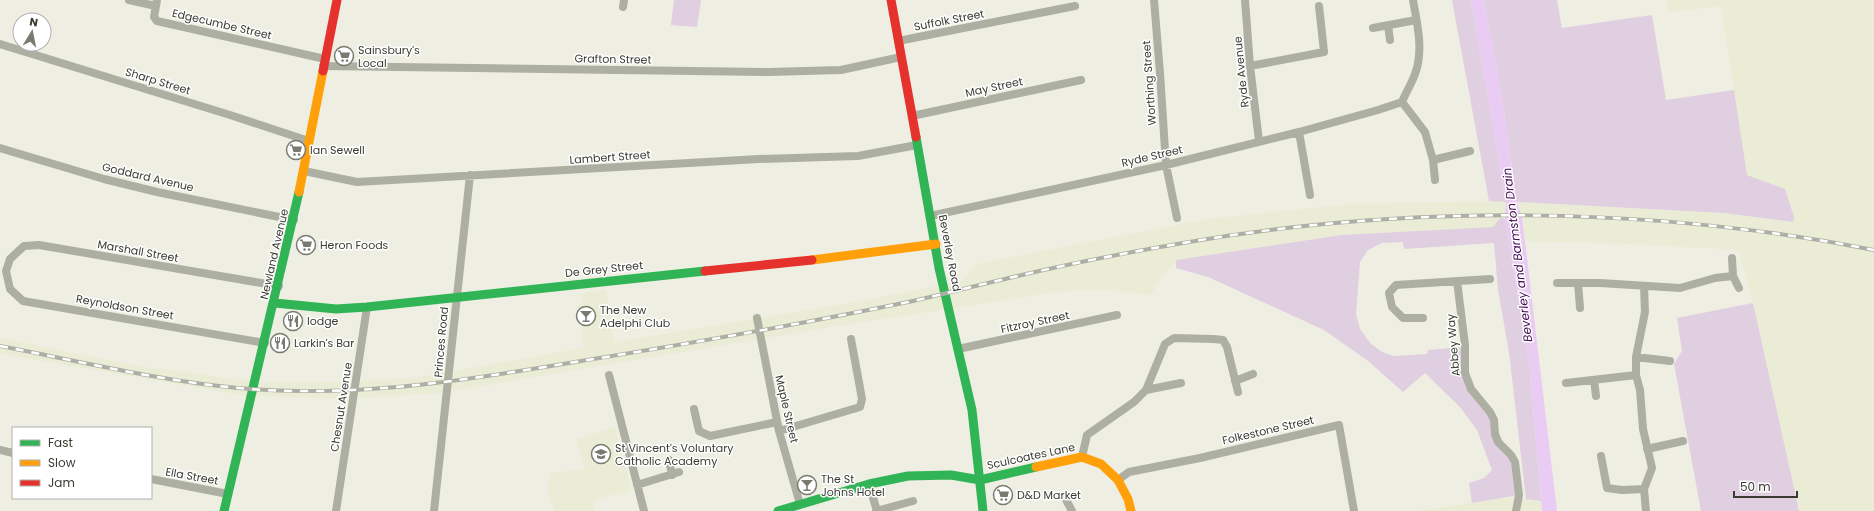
<svg xmlns="http://www.w3.org/2000/svg" width="1874" height="511" font-family="Poppins,sans-serif">
<style>
.built{fill:#eaecd5}
.green{fill:#e0cee1}
.water{fill:#eacbf4}
.lines{fill:none;stroke-linecap:round;stroke-linejoin:round}
.street{stroke:#adafa3;stroke-width:8}
.fast{stroke:#30b455;stroke-width:9}
.slow{stroke:#ff9f0a;stroke-width:9}
.jam{stroke:#e5322d;stroke-width:9}
.rail-casing{stroke:#adafa5;stroke-width:4}
.rail{stroke:#fff;stroke-width:2.5;stroke-dasharray:8;stroke-linecap:butt}
.labels{text-anchor:middle;dominant-baseline:central;stroke-width:3;stroke-linejoin:round;paint-order:stroke}
.street-label{font-size:11px;fill:#3a3c32;stroke:#fff}
.poi-label{font-size:11px;fill:#3a3c32;stroke:#fff;text-anchor:start}
.water-label{font-size:12px;font-style:italic;fill:#450b56;stroke:#fff}
</style>
<rect width="100%" height="100%" fill="#eeefe2"/>
<!-- built -->
<path class="built" d="M1666,0H1874V511H1799L1753,303L1739,250L1628,244L1525,241L1521,218H1500L1493,227L1342,235L1176,260L1161,278L1151,295L1098,289L1056,292L825,328L440,393L344,399L243,395L0,354V338L138,366L251,381L283,383L345,382L413,378L584,348L578,305H582L581,293L606,290L614,342L844,304L963,281L976,264L1207,219L1351,204L1489,201L1724,213L1793,222L1794,217L1785,189L1747,175L1721,6L1668,12Z
M615,427L631,490L593,500L596,511H554L547,488L552,473L584,469L576,439Z
M1509,497L1541,501L1542,511H1418Z"/>
<!-- green -->
<path class="green" d="M674,0H701L697,27L671,25Z
M1452,0H1471L1506,202L1489,201Z
M1484,0H1557L1562,28L1652,15L1666,100L1734,90L1747,175L1785,189L1794,217L1793,222L1724,213L1517,202L1501,91Z
M1500,218L1505,219L1529,362L1541,501L1526,499L1509,352L1498,290L1494,243L1404,249L1403,242L1382,243L1368,250L1360,262L1356,314L1360,329L1371,344L1382,352L1393,356L1427,354L1428,350L1462,347L1465,382L1484,405L1509,453L1519,495L1472,503L1469,483L1484,478L1492,470L1477,430L1460,407L1425,373L1403,392L1368,361L1324,330L1208,277L1176,268V260L1342,235L1493,227Z
M1753,303L1799,511H1701L1674,364L1682,351L1677,318Z"/>
<!-- water -->
<path class="water" d="M1471,0H1484L1501,91L1517,202L1522,218L1525,241L1557,511H1542L1529,362L1505,219L1506,202Z"/>
<g class="lines">
<!-- street -->
<path class="street" d="M129,0L156,6
M157,0L154,17L157,21L325,59
M1154,0L1160,73L1166,165L1177,218
M1245,0L1250,66L1259,141
M623,7L624,0
M1388,25L1390,40
M1373,28L1416,20
M898,41L1075,6
M0,44L230,115L309,141
M323,66L769,72L841,70L901,57
M1250,66L1324,52L1319,6
M1402,102L1425,132L1433,160L1470,151
M912,116L1081,80
M1299,132L1310,195
M0,148L104,179L157,192L294,220
M1433,160L1435,180
M304,171L357,182L759,159L858,156L917,145
M930,216L1166,165L1299,132L1378,110L1402,102C1406,92 1412,83 1415,74C1424,50 1417,23 1413,0
M1732,258L1733,276L1739,288
M1457,281L1465,345V373L1471,389L1490,412L1494,420L1495,434L1498,442L1511,455L1515,462L1519,495L1516,511
M1557,283H1600L1680,288L1715,278L1733,276
M1578,283L1580,308
M1644,286L1645,312L1636,357V375L1640,390L1643,429L1652,468L1644,489
M757,318L779,431L800,504
M1423,318H1403L1392,307L1389,293L1396,285L1490,279
M265,343L23,301L10,289L6,271L10,259L24,246L39,245L279,286
M958,349L1117,315
M1636,357L1670,361
M609,375L644,511
M1594,380L1596,396
M1235,381L1253,374
M1566,383L1636,375
M1146,390L1181,383
M694,409L699,431L710,436L777,422
M779,431L860,407L862,399L851,339
M1647,449L1683,441
M0,450L13,453
M1601,456L1607,488L1622,490L1644,489L1646,511
M1082,457L1087,435L1134,402L1146,390L1165,344L1174,338L1214,339L1223,340L1227,347L1238,392
M669,460L672,475
M151,479L228,494
M1118,480L1129,472L1200,458L1339,425L1354,511
M869,484L877,511
M637,485L679,472
M1064,496L1072,511
M336,511L367,307
M434,511L470,175
M876,511L913,501"/>
<!-- fast -->
<path class="fast" d="M916,137L939,268L972,410L983,511
M275,303L336,309L367,307L705,271
M224,511L299,192
M778,511L869,484L908,476L951,475L980,480L1036,467"/>
<!-- slow -->
<path class="slow" d="M299,192L323,71
M812,260L936,244
M1036,467L1082,457L1101,464L1118,480L1128,499L1131,511"/>
<!-- jam -->
<path class="jam" d="M891,0L916,137
M323,71L337,0
M705,271L812,260"/>
<defs>
<path id="rail" d="M0,346C99,365 199,391 301,391C394,392 484,377 575,362C688,344 801,324 913,301C944,294 974,286 1005,279C1063,265 1124,253 1183,243C1408,204 1650,206 1874,250"/>
</defs>
<!-- rail casing -->
<use href="#rail" class="rail-casing"/>
<!-- rail -->
<use href="#rail" class="rail"/>
</g>
<!-- icons -->
<defs>
<symbol id="supermarket-ring" viewBox="-11 -11 22 22"><circle r="9.5" fill="#fff" stroke="#797b70" stroke-width="1.5"/><path d="M-6-5.5h2.5l.6 2H6L4.5 2H-2.5L-4.4-4H-6ZM-1.5 3.2a1.3 1.3 0 1 0 .1 0ZM3 3.2a1.3 1.3 0 1 0 .1 0Z" fill="#797b70"/></symbol>
<symbol id="bar-ring" viewBox="-11 -11 22 22"><circle r="9.5" fill="#fff" stroke="#797b70" stroke-width="1.5"/><path d="M-6-5H6L.8 .8V4.5H3.5V6h-7V4.5H-.8V.8Z" fill="#797b70"/></symbol>
<symbol id="restaurant-ring" viewBox="-11 -11 22 22"><circle r="9.5" fill="#fff" stroke="#797b70" stroke-width="1.5"/><path d="M-5-6h1v4h1v-4h1v4h1v-4h1v5L-1.5 .5V6h-2V.5L-5-1ZM5-6V6H3V1.5H1.5Q1.5-4 5-6Z" fill="#797b70"/></symbol>
<symbol id="school-ring" viewBox="-11 -11 22 22"><circle r="9.5" fill="#fff" stroke="#797b70" stroke-width="1.5"/><path d="M0-5L7-2L0 1L-7-2ZM-4 1L0 2.5L4 1V4Q0 6-4 4Z" fill="#797b70"/></symbol>
</defs>
<g fill-rule="evenodd">
<use href="#supermarket-ring" x="333" y="45" width="22" height="22"/>
<use href="#supermarket-ring" x="285" y="139" width="22" height="22"/>
<use href="#supermarket-ring" x="295" y="234" width="22" height="22"/>
<use href="#bar-ring" x="575" y="305" width="22" height="22"/>
<use href="#restaurant-ring" x="282" y="310" width="22" height="22"/>
<use href="#restaurant-ring" x="269" y="332" width="22" height="22"/>
<use href="#school-ring" x="590" y="443" width="22" height="22"/>
<use href="#bar-ring" x="796" y="474" width="22" height="22"/>
<use href="#supermarket-ring" x="992" y="484" width="22" height="22"/>
</g>
<g class="labels">
<!-- street labels -->
<g class="street-label">
<text transform="translate(949 20) rotate(-11)">Suffolk Street</text>
<text transform="translate(222 24) rotate(13)">Edgecumbe Street</text>
<text transform="translate(613 59) rotate(1)">Grafton Street</text>
<text transform="translate(1241 72) rotate(-96)">Ryde Avenue</text>
<text transform="translate(158 81) rotate(17)">Sharp Street</text>
<text transform="translate(1149 83) rotate(-94)">Worthing Street</text>
<text transform="translate(994 87) rotate(-12)">May Street</text>
<text transform="translate(1152 156) rotate(-13)">Ryde Street</text>
<text transform="translate(610 157) rotate(-4)">Lambert Street</text>
<text transform="translate(148 177) rotate(13)">Goddard Avenue</text>
<text transform="translate(138 251) rotate(10)">Marshall Street</text>
<text transform="translate(950 253) rotate(79)">Beverley Road</text>
<text transform="translate(274 254) rotate(-77)">Newland Avenue</text>
<text transform="translate(604 269) rotate(-6)">De Grey Street</text>
<text transform="translate(125 307) rotate(10)">Reynoldson Street</text>
<text transform="translate(1035 322) rotate(-12)">Fitzroy Street</text>
<text transform="translate(441 342) rotate(-85)">Princes Road</text>
<text transform="translate(1453 345) rotate(-95)">Abbey Way</text>
<text transform="translate(341 407) rotate(-81)">Chesnut Avenue</text>
<text transform="translate(787 409) rotate(77)">Maple Street</text>
<text transform="translate(1268 430) rotate(-13)">Folkestone Street</text>
<text transform="translate(1031 456) rotate(-12)">Sculcoates Lane</text>
<text transform="translate(192 476) rotate(10)">Ella Street</text>
</g>
<!-- poi labels -->
<g class="poi-label">
<text x="358" y="50">Sainsbury's<tspan x="358" dy="13">Local</tspan></text>
<text x="310" y="150">Ian Sewell</text>
<text x="320" y="245">Heron Foods</text>
<text x="600" y="310">The New<tspan x="600" dy="13">Adelphi Club</tspan></text>
<text x="307" y="321">lodge</text>
<text x="294" y="343">Larkin's Bar</text>
<text x="615" y="448">St Vincent's Voluntary<tspan x="615" dy="13">Catholic Academy</tspan></text>
<text x="821" y="479">The St<tspan x="821" dy="13">Johns Hotel</tspan></text>
<text x="1017" y="495">D&amp;D Market</text>
</g>
<!-- water labels -->
<g class="water-label">
<text transform="translate(1517 255) rotate(-97)">Beverley and Barmston Drain</text>
</g>
</g>
<!-- legend -->
<rect x="12" y="427" width="140" height="72" fill="#ffffff" stroke="#b0b1ad"/>
<rect x="20" y="440" width="20" height="6" fill="#30b455" stroke="#b0b1ad"/>
<text x="48" y="447" font-size="12" fill="#3a3c32">Fast</text>
<rect x="20" y="460" width="20" height="6" fill="#ff9f0a" stroke="#b0b1ad"/>
<text x="48" y="467" font-size="12" fill="#3a3c32">Slow</text>
<rect x="20" y="480" width="20" height="6" fill="#e5322d" stroke="#b0b1ad"/>
<text x="48" y="487" font-size="12" fill="#3a3c32">Jam</text>
<!-- north arrow -->
<g transform="translate(32 32) rotate(10)"><circle r="19" fill="#ffffff" stroke="#b0b1ad"/>
<path d="M0-3L7 15L0 10L-7 15Z" fill="#797b70"/>
<text y="-6" font-size="11" font-weight="bold" text-anchor="middle" fill="#3a3c32">N</text>
</g>
<!-- scale -->
<path d="M1734 491v6h63v-6" fill="none" stroke="#3a3c32" stroke-width="2"/>
<text x="1740" y="491" font-size="12" fill="#3a3c32" stroke="#ffffff" stroke-width="3" paint-order="stroke">50 m</text>
</svg>
